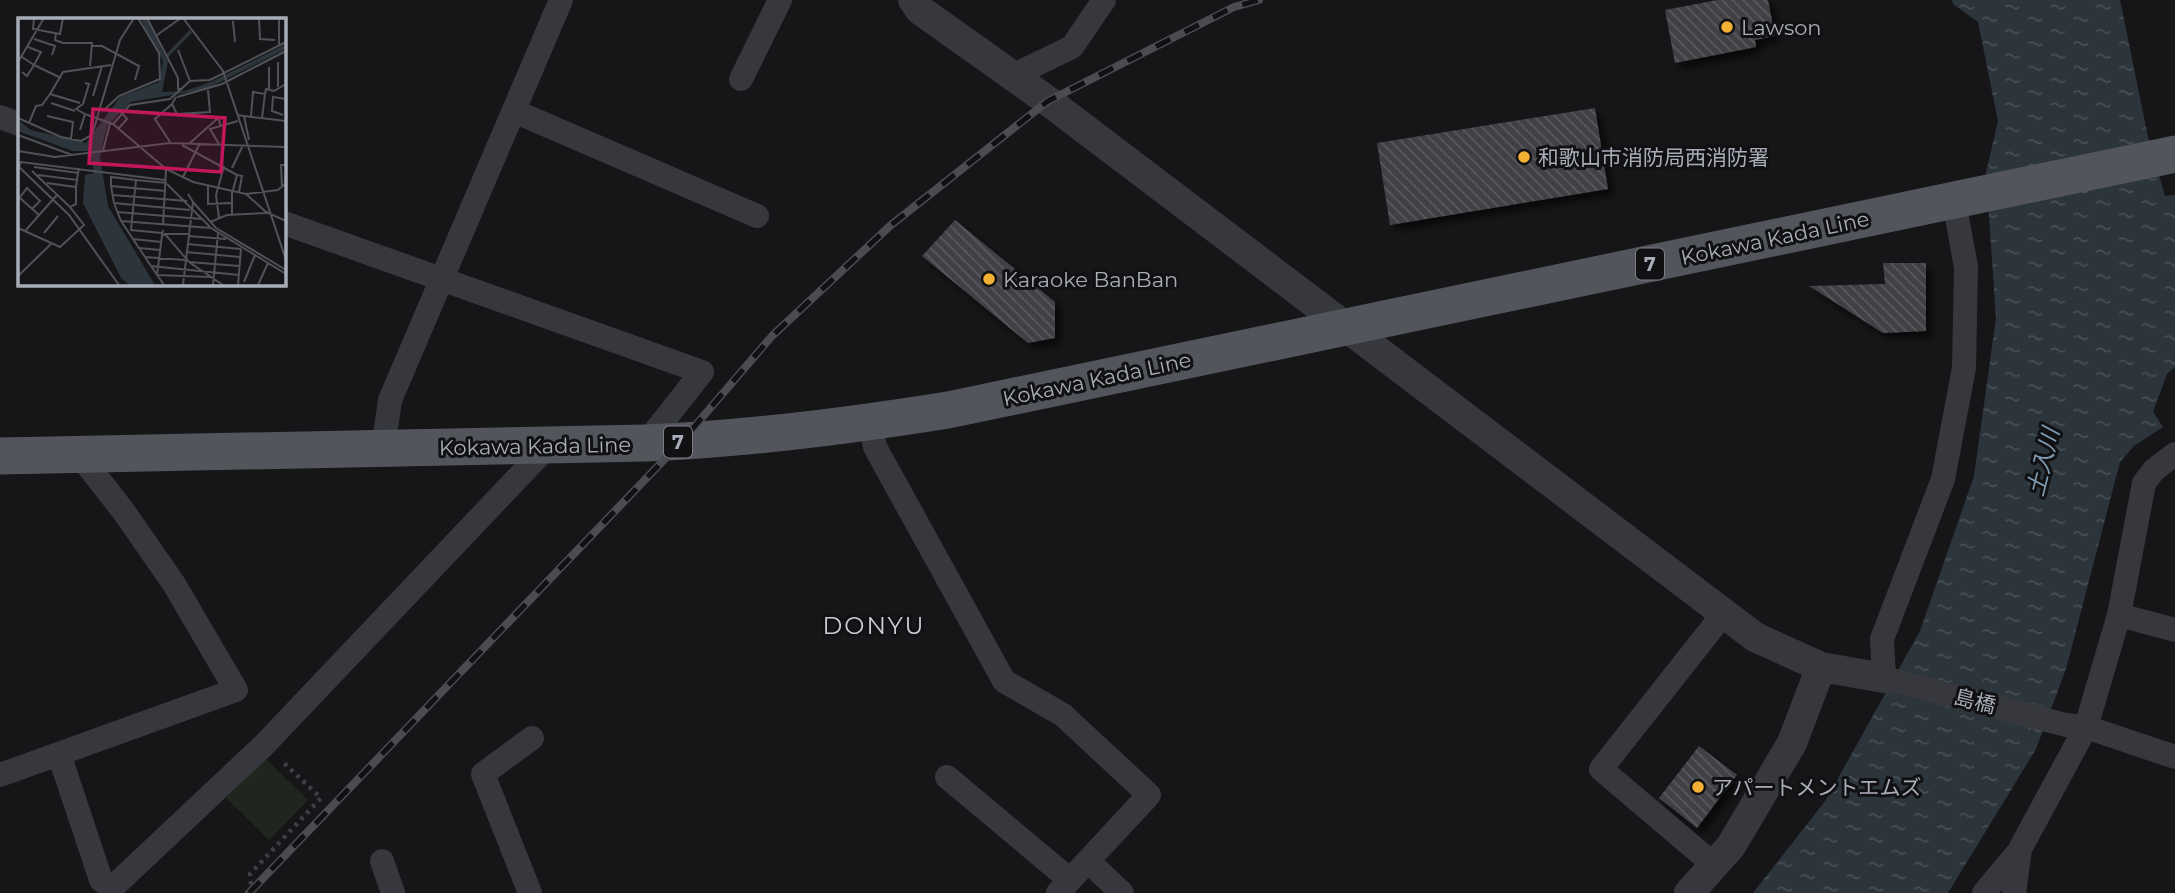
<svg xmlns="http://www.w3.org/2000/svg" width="2175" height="893" font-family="Montserrat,'Noto Sans JP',sans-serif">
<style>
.park{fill:#1e261f}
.water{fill:url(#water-ripples)}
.building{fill:url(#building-back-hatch);filter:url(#shadow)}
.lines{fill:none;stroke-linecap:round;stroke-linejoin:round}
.path{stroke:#3d3f44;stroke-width:4.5;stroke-dasharray:3.5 5;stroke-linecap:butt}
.minor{stroke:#37383d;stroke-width:24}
.tertiary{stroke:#37383d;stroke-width:30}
.primary{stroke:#53555c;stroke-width:37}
.rail-casing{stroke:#4a4c52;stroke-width:8}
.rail{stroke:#111113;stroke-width:5;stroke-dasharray:16;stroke-linecap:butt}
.poi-dot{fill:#f2b134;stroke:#111113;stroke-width:2.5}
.labels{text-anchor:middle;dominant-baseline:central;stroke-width:6;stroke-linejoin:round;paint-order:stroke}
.shield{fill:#111113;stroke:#7b7e86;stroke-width:2}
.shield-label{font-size:19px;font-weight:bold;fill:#a8adb8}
.poi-label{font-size:21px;fill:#a8adb8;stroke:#111113;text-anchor:start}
.street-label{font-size:21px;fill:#a8adb8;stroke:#111113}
.water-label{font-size:23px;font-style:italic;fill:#7f9bb3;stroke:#111113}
.quarter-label{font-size:24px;letter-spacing:2px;fill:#c9ccd4;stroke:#111113}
.inset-river{fill:none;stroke:#2c353c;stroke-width:3.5}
.inset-road{fill:none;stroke:#505258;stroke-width:2}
.view{fill:#c2185b;fill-opacity:0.15;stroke:#c2185b;stroke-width:3.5}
.inset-edge{fill:none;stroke:#a8adb8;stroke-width:3.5}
</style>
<defs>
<pattern id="water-ripples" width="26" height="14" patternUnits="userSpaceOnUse" patternTransform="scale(1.75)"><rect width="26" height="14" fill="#2c353c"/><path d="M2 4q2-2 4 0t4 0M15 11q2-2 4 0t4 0" fill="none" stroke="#485056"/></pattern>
<pattern id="building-back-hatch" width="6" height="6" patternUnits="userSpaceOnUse" patternTransform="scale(1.75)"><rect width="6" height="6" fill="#404145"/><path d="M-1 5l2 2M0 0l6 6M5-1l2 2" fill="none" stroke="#595a5e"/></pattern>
<filter id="shadow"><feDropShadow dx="6" dy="6" stdDeviation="3.5" flood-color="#0009"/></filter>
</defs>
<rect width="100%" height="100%" fill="#161618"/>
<!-- park -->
<path class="park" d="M265,758L308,800L269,840L226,798Z"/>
<!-- water -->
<path class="water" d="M1952,0H2120L2148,137L2165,196L2175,195V367L2167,374L2153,412L2163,427L2134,446L2120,462L2066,669L2036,749L1948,893H1753L1826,800L1920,631L1974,476L1996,318L1986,173L1998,121L1978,22L1953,4Z"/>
<!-- building -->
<path class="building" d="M1717,0H1768L1775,36L1755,40L1756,47L1675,63L1665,10Z
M1595,108L1608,189L1390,225L1377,143Z
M955,220L1055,302V338L1028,343L922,256Z
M1883,263H1926V331L1883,333L1809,286L1885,284Z
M1699,746L1737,775L1697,828L1659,798Z"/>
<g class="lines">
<!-- path -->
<path class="path" d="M252,893L250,874L321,798L284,763"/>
<!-- minor -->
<path class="minor" d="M1012,76L1072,47L1104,0
M741,79L780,0
M514,111L757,216
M0,117L19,124
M1954,201L1966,267L1964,368L1943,479L1882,639L1884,678L2066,725L2086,727L2175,757
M284,223L702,372L646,443
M870,422L875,447L1004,681L1063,715L1149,795L1058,893
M383,449L390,400L561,0
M2119,615L2175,630
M59,754L101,880L112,888L264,745L548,446
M0,775L236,690L174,584L124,512L78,453
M947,777L1070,880
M382,861L393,893
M1088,861L1122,893
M1713,864L1601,769L1724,613
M530,893L483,774L532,738
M1984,893L2020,850
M2014,893L2020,849L2086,727L2119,615L2144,483L2154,470L2175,454"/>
<!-- tertiary -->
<path class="tertiary" d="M913,0L920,10L1048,101L1755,637L1821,667L1884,678
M1689,893L1731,846L1792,743L1821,667"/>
<!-- primary -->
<path class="primary" d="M0,456L646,443C747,439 848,426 948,410L2175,154"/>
<defs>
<path id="rail" d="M249,893L682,441L772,336L891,225L1048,101L1234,7L1259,0"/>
</defs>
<!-- rail casing -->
<use href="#rail" class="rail-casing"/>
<!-- rail -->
<use href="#rail" class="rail"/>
</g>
<!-- markers -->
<g class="poi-dot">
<circle cx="1727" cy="27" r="7"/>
<circle cx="1524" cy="157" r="7"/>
<circle cx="989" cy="279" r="7"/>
<circle cx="1698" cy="787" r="7"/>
</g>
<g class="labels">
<!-- shield labels -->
<g class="shield">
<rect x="1636" y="248.5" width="28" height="31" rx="5"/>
<rect x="664" y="426.5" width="28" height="31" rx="5"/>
</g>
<g class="shield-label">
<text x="1650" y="264">7</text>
<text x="678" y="442">7</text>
</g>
<!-- poi labels -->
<g class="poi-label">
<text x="1741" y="27">Lawson</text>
<text x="1538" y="157">和歌山市消防局西消防署</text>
<text x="1003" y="279">Karaoke BanBan</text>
<text x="1712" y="787">アパートメントエムズ</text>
</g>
<!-- street labels -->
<g class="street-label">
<text transform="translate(1775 238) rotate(-12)">Kokawa Kada Line</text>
<text transform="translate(1097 379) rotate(-12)">Kokawa Kada Line</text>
<text transform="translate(535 446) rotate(-1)">Kokawa Kada Line</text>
<text transform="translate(1975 701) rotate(14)">島橋</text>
</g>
<!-- water labels -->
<g class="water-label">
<text transform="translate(2043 462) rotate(-76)">土入川</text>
</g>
<!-- quarter labels -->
<g class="quarter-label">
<text x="874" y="625">DONYU</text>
</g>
</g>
<!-- overview -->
<g transform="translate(18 18)">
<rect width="268" height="268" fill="#161618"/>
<path d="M122,0H128L150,44L144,74L167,73L195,63L268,26V31L188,71L113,84L89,108L82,139L90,188L137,267H111L103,260L65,185L67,157L76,155L72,133H55L0,113V102L13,112L68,125L102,79L141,64L145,43Z" fill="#2c353c"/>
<path class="inset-river" d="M148,39L173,13"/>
<path class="inset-road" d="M16,0L15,11L42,16L45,0M129,0L160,60V71H165M165,0L205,53L268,242M241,0L242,21L257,22M215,3L217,24M38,15L37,22L45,25H74L72,48M139,17L163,0M16,21L37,28L34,37M74,28H84L121,48L117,62M261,28V0M10,29L23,34L16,47L43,60M160,32L172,63M0,44L26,0M4,54L9,58L16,47L4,39M260,69V44M251,71V49M32,76L45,54L93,47M247,76L248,71L256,73L268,66M75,78L84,48M158,79L154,86L159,96L192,94L190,72M159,79L204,66L268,33M33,85L57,93M85,93L101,78L142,61L141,35L120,0M67,96L58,91L65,86L71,66L67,65M220,97L226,98L231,122M265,97L254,93L255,79L268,81M29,98L55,104L53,121M226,98L268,103M233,98L235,74L247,76L244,100M0,100L43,119L63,123L74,117L102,22L116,0M11,105L18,88L24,87L32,76L62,85M95,106L112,87L152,81L172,63L192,62L268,24M101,110L109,101L103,94M62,112L67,96L95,106L148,151L175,164L228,176L260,172L268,165M0,117L54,137M152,124L137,101L154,86M172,125L200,100L203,108M201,126L192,111L220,103M164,127L219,157M0,133L37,139L152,125L268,129M85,133L92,105M0,148L51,197L101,267M1,149L3,144L147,162M16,149L60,155L61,150M214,150L225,127M14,153L52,189M20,157L59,162L60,155M165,159L182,125M118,162L93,159V168L148,173M29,165L58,169L59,162M149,166L193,210L268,256M190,167V186L213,185M93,168L96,185L172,192M264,170L263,147H268M215,172L219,157L224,158L221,174M228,176L248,194L268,203M95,177L169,183M2,180L21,197M0,182L9,170L22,183L14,191M175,184L198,210L268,252M96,185L103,203L193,210M99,194L184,201M214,197V172M201,200L198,177L206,148M103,203L121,230L142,232M192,204L209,197L248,195M145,207L148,151M0,210L42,229L66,207L52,189L58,186V169M145,212L144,218L147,216L171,244L205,267M7,213L39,177M26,215L40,198M144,215L113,212L118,162L149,165M147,216H170M144,218L139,257L192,259M170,218L208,221M115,221L143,224M169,226L223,231M121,230L133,248L221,257M168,234L222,239M127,239L167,242M171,244L221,248M133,248L146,267M0,258L33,226M226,264L237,237M165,267L175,184L170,176M195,267L200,215M220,267L223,231M240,267L250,245"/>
<path class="view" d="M75,91L207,100L203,154L71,145Z"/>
<rect width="268" height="268" class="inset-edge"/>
</g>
</svg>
